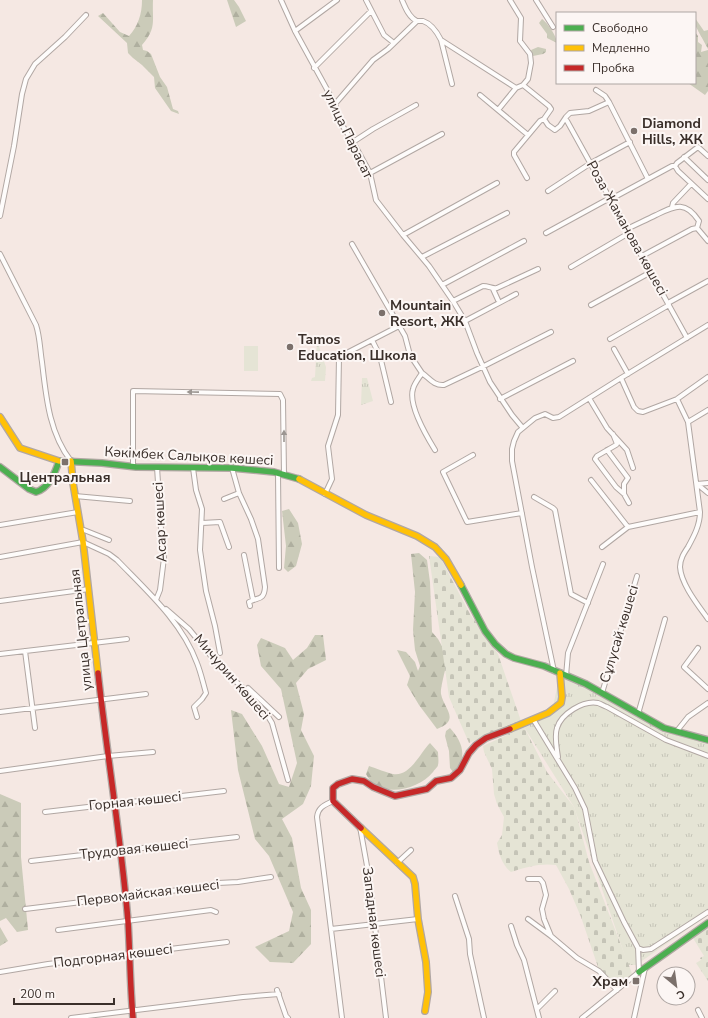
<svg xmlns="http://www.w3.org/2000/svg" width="708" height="1018" font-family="'Nunito Sans',sans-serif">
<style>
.grass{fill:url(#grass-tufts)}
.forest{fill:url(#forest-firs)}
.cemetery{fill:url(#cemetery-stones)}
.pitch{fill:#e5e4d5}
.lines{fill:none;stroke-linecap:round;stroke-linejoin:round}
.street-casing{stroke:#b1a7a3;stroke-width:6}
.fast-casing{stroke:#b1a7a3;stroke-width:8}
.slow-casing{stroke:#b1a7a3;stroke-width:8}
.jam-casing{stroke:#b1a7a3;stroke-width:8}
.street{stroke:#fefcfb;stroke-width:4}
.fast{stroke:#4caf50;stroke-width:5.5}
.slow{stroke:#ffc107;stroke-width:5.5}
.jam{stroke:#c62828;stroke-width:5.5}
.oneway{fill:#9c9692}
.poi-dot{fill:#7b706b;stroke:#fcf6f4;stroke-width:1.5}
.labels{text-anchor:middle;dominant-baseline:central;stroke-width:4;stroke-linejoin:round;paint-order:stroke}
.poi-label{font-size:14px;font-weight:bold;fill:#3a2f2a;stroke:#fcf6f4;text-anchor:start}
.street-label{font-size:14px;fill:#3a2f2a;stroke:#fcf6f4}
</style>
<defs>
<pattern id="grass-tufts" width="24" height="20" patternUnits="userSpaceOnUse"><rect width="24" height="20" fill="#e5e4d5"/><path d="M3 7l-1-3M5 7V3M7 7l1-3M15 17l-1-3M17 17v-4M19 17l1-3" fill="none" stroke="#c5c4b7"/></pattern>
<pattern id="forest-firs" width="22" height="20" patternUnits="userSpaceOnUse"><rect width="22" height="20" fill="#cbcbb9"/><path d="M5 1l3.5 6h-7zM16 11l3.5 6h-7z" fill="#afaf9f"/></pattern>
<pattern id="cemetery-stones" width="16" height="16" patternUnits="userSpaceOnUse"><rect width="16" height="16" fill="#e5e4d5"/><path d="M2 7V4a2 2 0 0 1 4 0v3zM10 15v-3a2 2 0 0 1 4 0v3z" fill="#c5c4b7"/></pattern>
</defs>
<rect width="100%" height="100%" fill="#f5e8e3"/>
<!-- grass -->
<path class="grass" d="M317,341L326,367L325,381H311L312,378L315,377Z
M362,378H367L373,401L361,405Z
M560,673L573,681L640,718L695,736L708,744V915L636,965H628L574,807L524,727L553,707Z"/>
<!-- forest -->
<path class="forest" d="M142,0H153C152,21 157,28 142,45L143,50L147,51L151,54L160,77L167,87L173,109L178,111L179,114L171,111L155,88L154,77L142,65L133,58L128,53L127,43L98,16L103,13L120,32L129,36C138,26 142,14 142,0Z
M227,0H234L239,7L246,21L236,27Z
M695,18L704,31L708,30V49L695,25Z
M542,19C548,23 557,37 557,43L547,38V34L539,23Z
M695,32L698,36V42L702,45L701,52L708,50V91L705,95L688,83H695Z
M538,47L546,49V52L543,54L533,56L531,50Z
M289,509L298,523L302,544L296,566L288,572L284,568L286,546L282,511Z
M419,553L427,560L430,582L432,632L438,639L448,657C447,664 440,688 441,694C444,709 461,720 437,729L419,705L407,685L410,676L397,650L406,652L415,662L418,671L420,666L415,650L413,630L415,592L411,554Z
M315,635H323L326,660L308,669L296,683L304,714L301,730L314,756L311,786L303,804L282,819L292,838L301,888L311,910V944L293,963L270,962L255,947L289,931L293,912L269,856L255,839L238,770L231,710L242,714L262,746L279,784L289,787L297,763L281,689L261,666L257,645L261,638L285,648L293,660L307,648Z
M450,728C462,741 469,758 453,772L450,768L449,751L445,736L446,731Z
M430,743L438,752C438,756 439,761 438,765C438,767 434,770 433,772C418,791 377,799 366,774L369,766C376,768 387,773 393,774C410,777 420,753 430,743Z
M0,794L21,803V857L28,930L17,932L6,918L0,921Z
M0,927L8,941L0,946Z"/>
<!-- cemetery -->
<path class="cemetery" d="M429,556L440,557L470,614L498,654L521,721L469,743L449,697Z
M524,727L547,772L574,807L576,813L589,862L633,976L618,986L614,985L599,970L581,917L569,889L556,865C540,863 527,867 511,872C502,865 499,854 497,843L502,835L504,817L497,804L494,794L492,769L484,752L483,746Z
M708,927V981L696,963L701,960L700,958L704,956L693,938Z"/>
<!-- pitch -->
<path class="pitch" d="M244,346H258V371H244Z"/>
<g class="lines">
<defs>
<path id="street" d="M281,0L295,31L335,104L342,125L353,142L370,173L376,200L403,235L429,266L453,301L465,321L477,353L490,382L512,415L522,427
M366,0L384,35L394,43
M402,0C405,7 409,18 417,21C417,21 423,21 423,21C432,24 437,32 441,40L516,88L523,85L528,79L531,63L530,54L520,41L521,18L510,0
M536,0L553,27
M295,31L337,0
M441,40L452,84
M314,68L371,11
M523,85L549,106L551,109L544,119L548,125L555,130L560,126L566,117L570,113L589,111L609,102L648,179
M596,90L605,96L609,102
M480,95L528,135
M335,104L373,60L388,49L417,21
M498,110L516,88
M565,119L567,121L687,338
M353,142L373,129L416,105
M708,156L698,147L677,163L675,166L678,171L708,199
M684,157L708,180
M370,173L442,134
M527,178L514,155V152L540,121L544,119
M548,191L591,163L630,142
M611,199L672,166H675
M672,207L673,203L691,184
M0,216L14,146L22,94L26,79L35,64L65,37L86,15
M627,229C637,224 646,220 656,215C675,206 685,200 699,221L697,228L708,241
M546,233L610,198
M403,235L497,183
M352,244L405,336L410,355L422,373C419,378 414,384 413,389C408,405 427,437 435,450
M0,254L36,325C40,337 40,350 42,362C46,396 49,433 71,461
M642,256L692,229L697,228
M422,257L507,213
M571,267L629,233
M442,285L524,241
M493,289L498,300
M453,301L483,286C489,286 492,289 497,288L538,269
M668,303L708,281
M591,305L651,272
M465,321L516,294
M610,339L669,305
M372,340L380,356L391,402
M614,349L628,374
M422,373C429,378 434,386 444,385L482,367L551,332
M621,378L708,325
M589,398L607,428L627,450L633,468
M500,399L573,361
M677,399L688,422L700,512C700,525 694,536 688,547C684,553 680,559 680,567C681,584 698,605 708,619
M688,422L708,410
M613,434L617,444L616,445L597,456L595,459L616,487L624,494L629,503
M607,450L628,478L624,484V494
M473,455L443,472L467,522L522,513
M133,467V391L280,394L283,400L284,475
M193,468L196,490L202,509L200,550L206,591L215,626L220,653
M232,468L239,493L251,519L258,539L265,587C264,601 258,597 249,602L250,606
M278,473L279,568
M591,480L628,527
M697,484L708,493
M697,484L708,483
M325,494L332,479L328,446L338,415L339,357L399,326
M75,496L130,501
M534,497L553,508L555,510L571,594L588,603
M224,499L239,493
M202,523L220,522L229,547
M0,525L78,512
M81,531L84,530L109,540
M602,547L628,527L700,512
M244,555L253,600
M0,557L83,542L109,554L117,560C147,591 182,622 197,663C201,673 203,683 206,693L202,699L194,707L197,717
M156,600L160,590L164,558L161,529L157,467
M0,601L89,589
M166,609L189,629L216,662L227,674L248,692L266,713L272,723L288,780
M698,648L684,667L708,689
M25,651L35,728
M0,654L127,639
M554,671L532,567L512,461V449L514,441L518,432L535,418L545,414L553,418L559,417L621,378L634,407L638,411L643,412L677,399L708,377
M566,676L568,653L603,564
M248,688L279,717
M602,693L637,576
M0,712L146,694
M638,714L665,619
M533,719L575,788L585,809L595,861L624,922L638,948L639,972L582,1018
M676,732L688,717L708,703
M558,757C557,749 554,736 557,728C561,714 583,700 598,703C601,704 604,706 607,707L666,740L708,756
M0,771L108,756L153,752
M333,801C325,805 318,807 317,817L342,1018
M45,812L224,791
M360,827L369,877L386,1018
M31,861L237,837
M397,863L411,850
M528,879H540L543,883L546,895L542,909L544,919L551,936
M455,896L469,939L470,954L484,1018
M25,909L203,887L218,883L238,882L271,877
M528,919L551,936L577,958L599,971L617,990
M511,926L517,945L524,960L539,1018
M331,929L418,919
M58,930L211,910L216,912
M638,948L643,950L651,949L708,912
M0,972L48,964L227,942
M277,990L286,1016L288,1018
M537,1009L555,991
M698,1010L702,1018
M71,1018L243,997L279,994
M634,1018L645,968"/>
<path id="fast" d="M0,467L29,489L36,492C49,488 55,473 59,461L102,463L136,467L232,468L274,472L299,479
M461,585L485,631L495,644L506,654L514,658L544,666L586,684L664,728L708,740
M639,972L708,923"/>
<path id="slow" d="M0,417L20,448L59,461
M71,461L73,483L83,542L98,673
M299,479L366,515L417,536L435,547L446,559L461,585
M510,729L548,713L561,703L562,697L560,673
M361,828L413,877L415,884L418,919L426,962L428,992L425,1011"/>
<path id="jam" d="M98,673C107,755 121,838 128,921C130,953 130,986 133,1018
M361,828L333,801V788L338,784L352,779L364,781L373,787L395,796L427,789L436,781L451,778L460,770L469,753L476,745L486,738L510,729"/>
</defs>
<!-- street casing -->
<use href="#street" class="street-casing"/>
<!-- fast casing -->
<use href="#fast" class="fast-casing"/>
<!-- slow casing -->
<use href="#slow" class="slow-casing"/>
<!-- jam casing -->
<use href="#jam" class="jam-casing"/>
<!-- street -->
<use href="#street" class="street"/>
<!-- fast -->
<use href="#fast" class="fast"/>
<!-- slow -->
<use href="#slow" class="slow"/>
<!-- jam -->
<use href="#jam" class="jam"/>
</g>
<!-- one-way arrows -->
<defs><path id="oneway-solid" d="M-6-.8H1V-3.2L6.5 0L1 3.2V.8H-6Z"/></defs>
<g class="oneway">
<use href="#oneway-solid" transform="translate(193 392) rotate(-179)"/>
<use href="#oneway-solid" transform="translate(284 436) rotate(-90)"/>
</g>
<!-- markers -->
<g class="poi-dot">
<circle cx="634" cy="131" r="4"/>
<circle cx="382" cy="313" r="4"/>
<circle cx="290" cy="347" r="4"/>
<rect x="61" y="458" width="8" height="8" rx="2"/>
<rect x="632" y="977" width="8" height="8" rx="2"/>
</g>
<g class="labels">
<!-- poi labels -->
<g class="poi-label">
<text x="642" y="123">Diamond<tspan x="642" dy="16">Hills, ЖК</tspan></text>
<text x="390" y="305">Mountain<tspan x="390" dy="16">Resort, ЖК</tspan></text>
<text x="298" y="339">Tamos<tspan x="298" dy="16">Education, Школа</tspan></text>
<text x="65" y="477" text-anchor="middle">Центральная</text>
<text x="628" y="981" text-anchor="end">Храм</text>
</g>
<!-- street labels -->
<g class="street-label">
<text transform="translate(348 134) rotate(64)">улица Парасат</text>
<text transform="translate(627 228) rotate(61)">Роза Жаманова көшесі</text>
<text transform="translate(189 456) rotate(3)">Кәкімбек Салықов көшесі</text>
<text transform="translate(160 522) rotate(-93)">Асар көшесі</text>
<text transform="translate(81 630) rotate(-96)">улица Цетральная</text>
<text transform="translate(619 634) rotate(-73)">Сұлусай көшесі</text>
<text transform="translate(232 677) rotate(49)">Мичурин көшесі</text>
<text transform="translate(135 801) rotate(-6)">Горная көшесі</text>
<text transform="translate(134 849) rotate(-6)">Трудовая көшесі</text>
<text transform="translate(148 893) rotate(-7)">Первомайская көшесі</text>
<text transform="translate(374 922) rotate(83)">Западная көшесі</text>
<text transform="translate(113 956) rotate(-7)">Подгорная көшесі</text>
</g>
</g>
<!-- legend -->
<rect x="556" y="12" width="140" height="72" fill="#fcf6f4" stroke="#aea6a3"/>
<rect x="564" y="25" width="20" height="6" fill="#4caf50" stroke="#aea6a3"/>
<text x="592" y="32" font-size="12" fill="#3a2f2a">Свободно</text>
<rect x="564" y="45" width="20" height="6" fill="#ffc107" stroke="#aea6a3"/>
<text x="592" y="52" font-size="12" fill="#3a2f2a">Медленно</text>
<rect x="564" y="65" width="20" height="6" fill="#c62828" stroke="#aea6a3"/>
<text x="592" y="72" font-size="12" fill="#3a2f2a">Пробка</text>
<!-- north arrow -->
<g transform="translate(676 986) rotate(151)"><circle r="19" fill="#fcf6f4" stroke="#aea6a3"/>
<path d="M0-3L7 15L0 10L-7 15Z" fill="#7b706b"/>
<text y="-6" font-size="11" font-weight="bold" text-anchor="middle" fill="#3a2f2a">С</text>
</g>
<!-- scale -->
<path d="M14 998v6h100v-6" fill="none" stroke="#3a2f2a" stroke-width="2"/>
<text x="20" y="998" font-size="12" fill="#3a2f2a" stroke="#fcf6f4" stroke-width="3" paint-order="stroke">200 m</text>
</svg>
